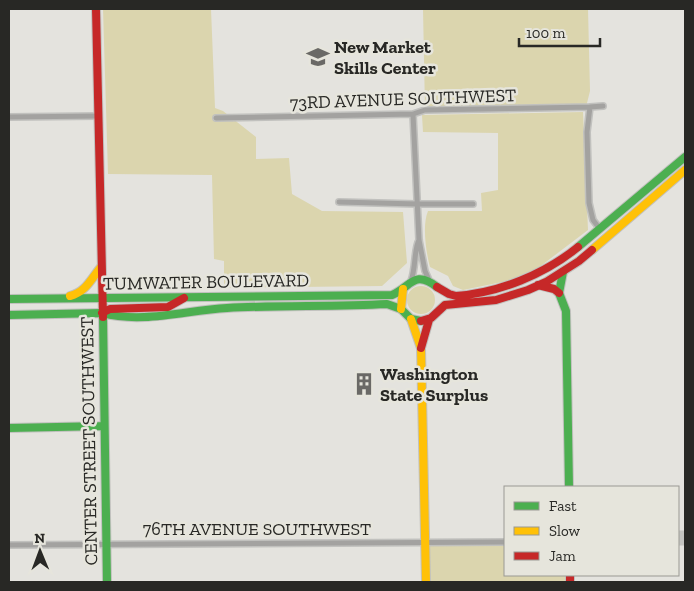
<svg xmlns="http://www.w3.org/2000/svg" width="694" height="591" font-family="'Zilla Slab',serif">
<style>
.green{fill:#dbd5ae}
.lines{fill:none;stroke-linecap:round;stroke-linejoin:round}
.taxiway{stroke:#c4c4c0;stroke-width:15}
.street-casing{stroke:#c1c1be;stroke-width:8}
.fast-casing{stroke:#c1c1be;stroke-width:10}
.slow-casing{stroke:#c1c1be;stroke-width:10}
.jam-casing{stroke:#c1c1be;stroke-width:10}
.street{stroke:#a3a2a0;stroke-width:5}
.fast{stroke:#4caf50;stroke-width:8}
.slow{stroke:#ffc107;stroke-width:8}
.jam{stroke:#c62828;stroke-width:8}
.labels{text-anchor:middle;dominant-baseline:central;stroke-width:5;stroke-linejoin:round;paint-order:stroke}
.poi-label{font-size:18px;font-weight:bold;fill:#282825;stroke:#e6e5dc;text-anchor:start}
.street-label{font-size:18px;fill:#282825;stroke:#e6e5dc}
</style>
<rect width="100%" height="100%" fill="#e4e3de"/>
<!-- green -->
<path class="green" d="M103,9H211L215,108L223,111L256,137V159L289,158L292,194L322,211L403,212L407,263L382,286L224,288V261L214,259L212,175L108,174Z
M423,9H588L590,91L586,107L425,110Z
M583,112L588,230L538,268L507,281L463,290L453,286L448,276L430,267C426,252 422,225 428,211H482L481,193L498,190V133L423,132L422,115Z
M407 300a14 14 0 1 1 28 0a14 14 0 1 1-28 0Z
M505,545V575H567L568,582H429V546Z"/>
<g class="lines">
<!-- taxiway -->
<path class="taxiway" d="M678,538H685"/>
<defs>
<path id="street" d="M413,114L419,240L425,271L429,280
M9,117L99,116
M216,118L413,114L425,110L590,107
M339,202L417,204H473
M600,229L593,220L589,203L587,132L590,107L603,106
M411,281C416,268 414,248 419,240
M9,545L505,542"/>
<path id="fast" d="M578,247L685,157
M563,272L559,293L566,311L569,487
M9,299L392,295C411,287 414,269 437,287
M9,315L102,313C143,324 186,310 227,308C280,305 334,307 387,304L401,309L411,319L421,321
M103,317L107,582
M9,428L104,426"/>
<path id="slow" d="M592,250L685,170
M70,296C86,292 91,279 101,267
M401,309L403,289
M411,319L421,348L426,582"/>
<path id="jam" d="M96,9L103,317
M538,285L554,289L559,293
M437,287L449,294L456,296C499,293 545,274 578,247
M102,313L110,309L168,307L184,298
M421,321L431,318L445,305L496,300L528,290L546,282L579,261L592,250
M421,348L429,320
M570,575V582"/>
</defs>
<!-- street casing -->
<use href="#street" class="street-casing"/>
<!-- fast casing -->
<use href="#fast" class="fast-casing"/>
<!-- slow casing -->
<use href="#slow" class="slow-casing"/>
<!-- jam casing -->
<use href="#jam" class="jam-casing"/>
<!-- street -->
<use href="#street" class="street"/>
<!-- fast -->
<use href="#fast" class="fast"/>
<!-- slow -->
<use href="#slow" class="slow"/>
<!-- jam -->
<use href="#jam" class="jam"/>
</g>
<!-- icons -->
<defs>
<symbol id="school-bare" viewBox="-9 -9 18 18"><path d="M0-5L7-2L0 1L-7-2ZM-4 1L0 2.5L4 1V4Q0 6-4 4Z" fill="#6a6966" stroke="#e6e5dc" stroke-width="2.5" paint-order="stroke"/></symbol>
<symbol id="building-bare" viewBox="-9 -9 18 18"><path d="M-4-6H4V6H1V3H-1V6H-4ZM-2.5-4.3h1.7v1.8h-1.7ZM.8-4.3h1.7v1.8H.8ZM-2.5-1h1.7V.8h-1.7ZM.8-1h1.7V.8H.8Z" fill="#6a6966" stroke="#e6e5dc" stroke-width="2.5" paint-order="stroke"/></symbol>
</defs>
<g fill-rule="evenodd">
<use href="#school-bare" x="302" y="41" width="32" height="32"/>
<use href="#building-bare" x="348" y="368" width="32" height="32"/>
</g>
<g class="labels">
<!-- poi labels -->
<g class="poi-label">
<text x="334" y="47">New Market<tspan x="334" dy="21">Skills Center</tspan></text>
<text x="380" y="374">Washington<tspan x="380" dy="21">State Surplus</tspan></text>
</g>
<!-- street labels -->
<g class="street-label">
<text transform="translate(403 99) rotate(-2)">73RD AVENUE SOUTHWEST</text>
<text transform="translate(206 282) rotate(-1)">TUMWATER BOULEVARD</text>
<text transform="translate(89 441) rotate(-91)">CENTER STREET SOUTHWEST</text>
<text x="257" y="529">76TH AVENUE SOUTHWEST</text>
</g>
</g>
<!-- border -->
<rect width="694" height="591" fill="none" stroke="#282825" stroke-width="20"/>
<!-- legend -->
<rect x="504" y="486" width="175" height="90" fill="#e6e5dc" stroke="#9a9993"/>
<rect x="514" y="502" width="25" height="8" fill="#4caf50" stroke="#9a9993"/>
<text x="549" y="511" font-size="15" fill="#282825">Fast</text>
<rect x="514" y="527" width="25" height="8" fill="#ffc107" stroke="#9a9993"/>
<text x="549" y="536" font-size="15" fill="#282825">Slow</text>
<rect x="514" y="552" width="25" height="8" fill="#c62828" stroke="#9a9993"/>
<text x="549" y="561" font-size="15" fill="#282825">Jam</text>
<!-- north arrow -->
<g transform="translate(40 551) rotate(359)" stroke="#e6e5dc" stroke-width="4" paint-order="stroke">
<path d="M0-4L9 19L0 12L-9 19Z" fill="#282825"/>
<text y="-8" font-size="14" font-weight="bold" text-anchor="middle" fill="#282825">N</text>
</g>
<!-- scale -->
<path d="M519 38v8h81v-8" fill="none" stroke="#282825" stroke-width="2.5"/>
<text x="526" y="38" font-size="15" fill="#282825" stroke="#e6e5dc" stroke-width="4" paint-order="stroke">100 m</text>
</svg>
